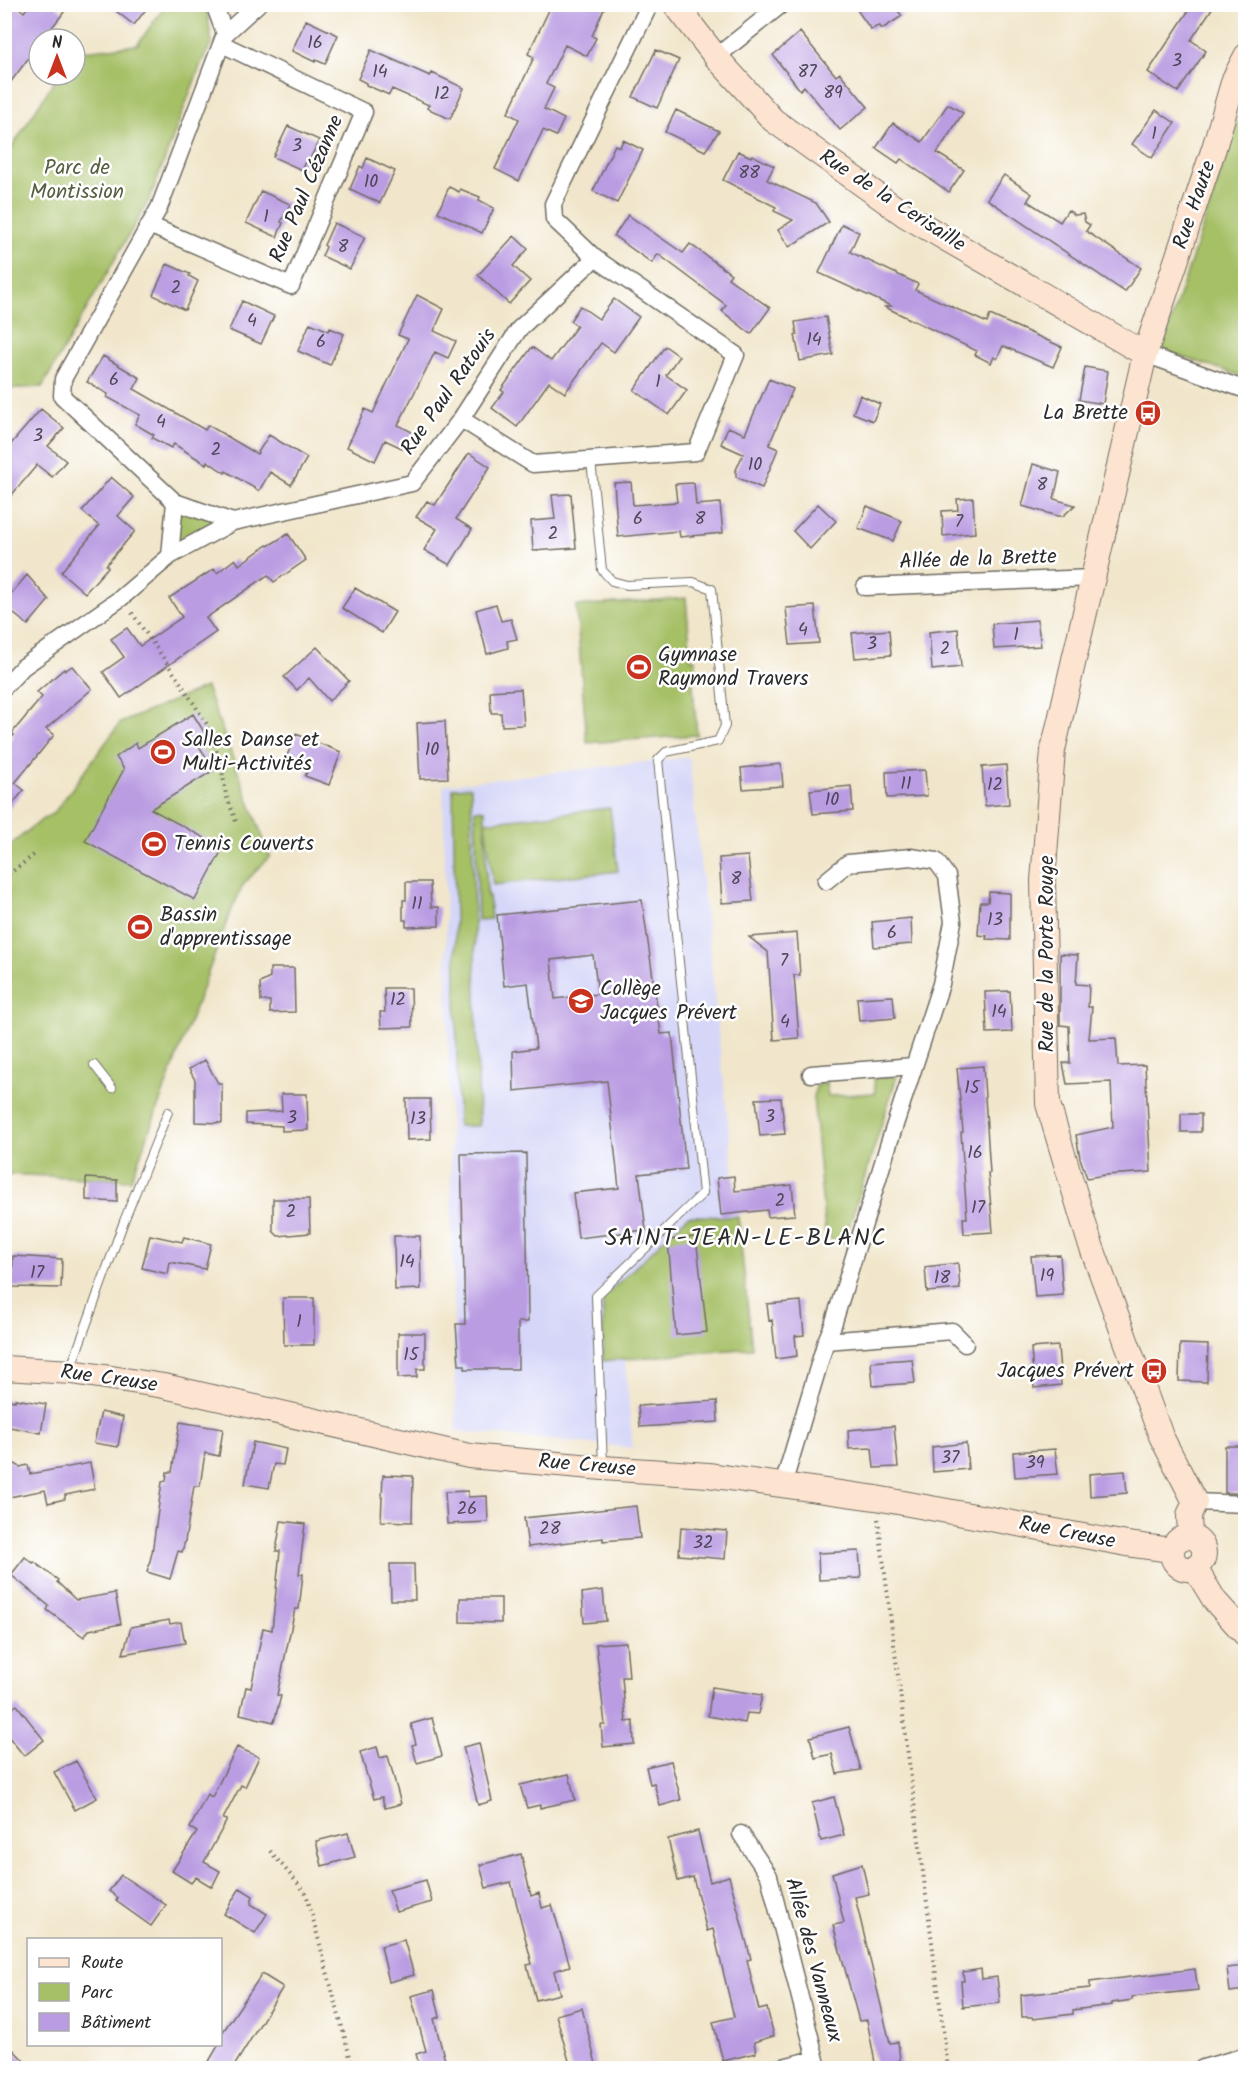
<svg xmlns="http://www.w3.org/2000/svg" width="1250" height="2073" font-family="Kalam,sans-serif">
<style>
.built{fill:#d6d7f8}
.green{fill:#a6c066;stroke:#687648;stroke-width:1.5}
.building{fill:#ba9ce2;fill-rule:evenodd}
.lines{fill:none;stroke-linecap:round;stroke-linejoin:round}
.lane-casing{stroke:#706c63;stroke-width:10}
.street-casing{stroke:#706c63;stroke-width:19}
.secondary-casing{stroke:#706c63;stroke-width:26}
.path{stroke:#706c63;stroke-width:4;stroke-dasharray:1.5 4.5;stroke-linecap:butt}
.lane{stroke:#fff;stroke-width:8}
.street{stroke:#fff;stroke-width:16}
.secondary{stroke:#fde4d0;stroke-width:24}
.labels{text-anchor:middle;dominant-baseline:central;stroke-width:5;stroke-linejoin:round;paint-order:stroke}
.number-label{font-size:18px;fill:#4f4759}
.park-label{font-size:21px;fill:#565f40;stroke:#fff}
.street-label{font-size:21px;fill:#2b2b2b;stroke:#fff}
.poi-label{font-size:21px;fill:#2b2b2b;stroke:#fff;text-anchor:start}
.quarter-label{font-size:24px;letter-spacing:1.5px;fill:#2b2b2b;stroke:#fff}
</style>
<rect width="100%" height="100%" fill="#fff"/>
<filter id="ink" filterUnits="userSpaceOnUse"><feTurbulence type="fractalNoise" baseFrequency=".0167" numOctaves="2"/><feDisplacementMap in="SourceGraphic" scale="12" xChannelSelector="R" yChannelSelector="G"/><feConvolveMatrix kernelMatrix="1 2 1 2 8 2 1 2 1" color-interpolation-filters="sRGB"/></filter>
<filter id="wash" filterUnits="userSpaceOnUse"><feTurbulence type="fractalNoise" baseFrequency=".008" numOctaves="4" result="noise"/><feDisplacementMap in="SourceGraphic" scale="24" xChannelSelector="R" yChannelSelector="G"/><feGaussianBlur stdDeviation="1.35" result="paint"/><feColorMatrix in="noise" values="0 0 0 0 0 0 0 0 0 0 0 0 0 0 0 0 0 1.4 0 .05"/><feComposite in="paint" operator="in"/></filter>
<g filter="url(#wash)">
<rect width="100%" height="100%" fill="#f1e6cb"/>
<!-- built -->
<path class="built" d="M689,757L752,1348L625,1360L633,1448L456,1431L443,785Z"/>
<!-- green -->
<path class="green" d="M166,5H206L212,43L202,61L150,198L42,387L5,389V158L58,75H75V52L137,45Z
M1245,101L1246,377H1245L1161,350Z
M175,502L233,522L170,556Z
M686,598L691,659H695L696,674L692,675L697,735L587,743L576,606Z
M206,687L270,856L243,885L229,916L131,1180L5,1174V849L43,819L54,813L120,723Z
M471,787L479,1126H458L453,788Z
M610,808L618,871L493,885L485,822L487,896H489L491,919L478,920L475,809L485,810V822Z
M897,1076L844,1242H834L825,1232L813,1096L817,1085L826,1082L828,1096L875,1093L874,1078Z
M688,1216L738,1217L752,1348L603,1361V1298Z"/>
<g id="blocks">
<!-- building -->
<path class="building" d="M4,4H14L24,12L30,4H54L64,12L43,39H39V44L4,91Z
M107,4H150L134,25Z
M552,4H606L592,36L596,38L587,56L565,45L546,84L554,88L544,109L564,119L556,136L543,130L519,181L495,169L519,119L508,113L534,57L528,54Z
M853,4H893L902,16L882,29L879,25L871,30Z
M1193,4H1215L1191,40L1206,51L1178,92L1148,72Z
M306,20L338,35L325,64L316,60L315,62L292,51Z
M800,32L836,76L840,73L868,107L840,130L804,86L800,90L773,55Z
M371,50L430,76L432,73L464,88L450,119L427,108L429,105L392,89L389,95L366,85V83L358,79Z
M656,50L679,60L657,108L633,97Z
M948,104L963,113L937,153L964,170L949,192L901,159L898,163L876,148L893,123L922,142Z
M676,110L719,131L705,151L665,132Z
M1156,110L1175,123L1152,158L1132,144Z
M288,126L319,140L308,163L306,162L302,170L273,157Z
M623,140L643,150L617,203L593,191L615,145L620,147Z
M738,151L751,157L752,155L774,166L767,180L816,203L829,222L789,247L778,230L793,220L774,211L776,207L723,180Z
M367,158L395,171L380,203L350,189L360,166L363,168Z
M1004,175L1032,194L1027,201L1060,222L1068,210L1075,215L1083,214L1085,222L1090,225L1086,231L1141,268L1125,292L987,199Z
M449,187L459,192L460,189L480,197L479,200L494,208L482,233L438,212Z
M261,191L290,204L281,222L283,223L277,237L246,223Z
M628,215L683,253L690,244L731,274L728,278L770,308L751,334L722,311L726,305L658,254L652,263L614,236Z
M334,223L365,237L350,269L322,256L326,247L324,245Z
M842,224L859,232L850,252L918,284L915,290L987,323L990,315L1062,347L1053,367L1003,346L997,359L994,357L991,363L975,355L977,351L885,307L891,306L819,273Z
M514,236L528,249L513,266L530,281L509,304L478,275Z
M167,264L190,274L189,276L198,281L185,310L153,295Z
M417,295L444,309L434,331L456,341L448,358L435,352L398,425L414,433L406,450L385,440L375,461L347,447L365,409L373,413L408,339L398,335Z
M614,299L639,317L614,352L601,343L565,393L549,382L517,427L492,408L504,392L501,390L532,347L551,361L577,326L570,321L580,306L599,319Z
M242,301L274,316L261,344L229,330Z
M826,317L833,355L800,361L795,335H797L795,322Z
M310,323L329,331L330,328L344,334L330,365L298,351Z
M665,346L679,356L666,375L687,390L669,415L634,390Z
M103,356L140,378L134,389L205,430L208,425L257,454L269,435L307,458L291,485L270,472L259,491L226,471L225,473L207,461L206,464L174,444L171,448L152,438L154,435L135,424L140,415L107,397L108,394L87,382Z
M1085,367L1108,371L1103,404L1079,400Z
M769,379L793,389L769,445L778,449L762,488L736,477V470L743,454L721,444L728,427L745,434Z
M860,395L880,404L873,421L853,413Z
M41,409L64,428L48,446L66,461L52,477L37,465L4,504V452Z
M469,453L490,467L456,519L472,529L450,565L424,550L437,529L416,517L427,501L435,505Z
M1033,464L1060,472L1054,499L1075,505L1063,516H1058L1022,506Z
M111,477L134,497L118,516L135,531L106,565L108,567L85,593L61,572L99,526L82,511Z
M631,482L633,505L677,502L675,484L694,483L696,505L720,503L723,533L680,537L679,531L618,537L614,483Z
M571,494L576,548L533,551L531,521L555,519L552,495Z
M973,498L975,533L943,536L942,511L958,510L957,499Z
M818,504L836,521L810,549L793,531Z
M867,506L902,521L893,541L858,528Z
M288,534L306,560L274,582L268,575L206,618L216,632L121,698L103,672L124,657L111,639L127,628L140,646L182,617L169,598L214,569L217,573L235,559L239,565L267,545L268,546Z
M27,575L49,600L28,625L4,606V602Z
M355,588L395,612L382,633L342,608Z
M496,604L501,621L511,619L517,639L507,641L508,648L487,654L476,610Z
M815,606L819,643L790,645L786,608Z
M1037,620L1041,646L994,649L992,624Z
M958,629L961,667L932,670L929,632Z
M889,630L891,655L855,658L852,633Z
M317,647L349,681L329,701L309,678L297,690L284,677Z
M72,666L92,689L46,729L54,735L15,783L24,790L4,814V746L14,735L12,733L42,697L37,692L64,669L65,671Z
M521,689L524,725L502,726L501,713H491L490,691Z
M193,714L206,735L196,741L214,770L151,809L223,848L195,900L85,841L124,769L116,757L136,743L138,748Z
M445,721L448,778L420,779L417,723Z
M296,734L341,752L329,785L305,776L309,768L286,758Z
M781,764L783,786L743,789L741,768Z
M1006,765L1009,804L985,806L982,767Z
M925,770L927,796L887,798L886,772Z
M851,786L853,811L813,814L810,790Z
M748,856L753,901L722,903L719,858Z
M406,882H430L431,907H439V926L406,927V920H403V900H406Z
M989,892L1010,893V940L986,939L987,936L978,935L980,902H988Z
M642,900L661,1034L672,1033L686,1169L639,1174L646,1230L578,1238L573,1193L619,1188L607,1081L514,1091L513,1051L536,1048L528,983L504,986L497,915ZM593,955L598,994L555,999L551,960Z
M911,918L912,944L874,947L872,922Z
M797,933L800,975H794L799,1038L774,1040L768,952L749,937Z
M1060,954L1078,955L1076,984L1089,985L1088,1007H1092L1089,1039L1116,1038L1118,1066L1145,1065L1151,1172L1105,1175L1087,1178L1080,1158L1076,1135L1113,1127L1111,1082L1067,1084L1063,1063H1070L1069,1026L1060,1025Z
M270,968H294L295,1012L270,1013V1001H261L260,983L270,978Z
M384,988H411L412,1027L381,1028L380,1012H385Z
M1010,991L1012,1032L987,1033L985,992Z
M893,996L895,1018L859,1021L857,998Z
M205,1060L218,1083H222V1123L195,1122V1080L189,1069Z
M983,1066L990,1173H988L993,1232L964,1234L963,1218H967L961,1133L963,1132L957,1068Z
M281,1094H307L308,1130L282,1131V1126L246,1124V1113L282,1111Z
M781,1098L785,1134L760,1136L756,1099Z
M406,1099H430L431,1139L407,1140Z
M1181,1114H1201V1132H1181Z
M526,1153L528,1322H518V1369H465V1365H459L456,1324H465L461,1154Z
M734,1176L735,1191L792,1185L795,1215L768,1217L767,1210L721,1215L717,1178Z
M86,1178L117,1180V1202L86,1200Z
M273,1199H309L310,1233L278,1236L273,1231Z
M150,1235L182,1242L184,1237L211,1244L205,1269L170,1262L168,1274L142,1268Z
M394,1236H420L421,1289L395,1290Z
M696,1237L707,1332L676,1335L668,1240Z
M1060,1255L1063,1295L1035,1297L1031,1256Z
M13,1256L62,1259L61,1288L12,1287Z
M958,1263L960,1289L927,1292L925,1267Z
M283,1298H314V1345H284Z
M801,1301L804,1335L795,1336L797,1356L776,1359L772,1320L769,1321L767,1304Z
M398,1333H425V1369H417V1377L398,1378Z
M1180,1344L1208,1345L1207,1382L1179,1381Z
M1058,1346L1061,1385L1034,1388L1031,1348Z
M912,1359L915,1383L873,1386L871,1362Z
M4,1399L15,1401V1399L46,1404L41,1433L4,1426Z
M717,1401L718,1422L640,1427L638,1406Z
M101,1412L123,1417L118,1447L94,1443Z
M180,1422L223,1429L219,1456L205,1453L200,1486H194L185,1541L182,1552L178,1551L170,1579L147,1572L152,1553L162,1482L166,1481L167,1472H172Z
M894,1426L898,1467L874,1468L872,1448L849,1449L848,1430Z
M253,1442L286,1449L283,1465L274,1464L269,1488L245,1484Z
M966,1443L968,1469L933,1472L932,1447Z
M1225,1446H1245V1493H1225Z
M1055,1449L1058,1474L1015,1477L1013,1452Z
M4,1457L20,1467L28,1465L30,1474L90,1463L95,1489L65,1495V1499L48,1503L45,1490L4,1498Z
M1125,1471L1127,1493L1090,1496L1089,1474Z
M383,1475L413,1476L412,1522L381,1521Z
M468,1491V1497L487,1496L488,1522L447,1524L445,1492Z
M636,1506L640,1538L603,1541V1538L528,1547L524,1518Z
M281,1521L305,1524L299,1574H303L299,1609H295L277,1695L281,1696L274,1722L240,1714L246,1687L251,1688L263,1628L272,1630L280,1551H276Z
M681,1527L727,1531L725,1559L679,1555Z
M859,1551L861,1578L819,1580L818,1553Z
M25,1557L33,1563L34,1562L58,1580L57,1582L76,1600L115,1593L121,1624L89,1630L84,1637L47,1610L49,1606L11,1575Z
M390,1564H414L415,1600H391Z
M603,1590L606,1621L584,1623L582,1593Z
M460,1598H501V1623L460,1622Z
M169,1620L170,1624L181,1622L185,1643L123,1654L131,1627Z
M626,1642L629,1677H622L626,1722L633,1721L634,1744L603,1747L601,1725H605L596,1644Z
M712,1687L762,1695L758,1714L747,1713L745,1723L708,1716Z
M17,1705L44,1740L24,1756L4,1731V1714Z
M432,1718L442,1756L417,1763L412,1745L416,1744L411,1724Z
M849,1727L861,1770L837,1774L832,1754L815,1758L810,1737Z
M479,1743L492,1801L478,1805L463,1747Z
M237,1747L259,1757L245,1787L241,1785L223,1819L227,1820L204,1862L220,1871L212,1887L196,1877L191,1883L172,1871L197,1832L190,1828L207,1794L212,1797Z
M377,1747L380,1758L388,1756L401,1804L385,1808L382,1797L374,1799L360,1752Z
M76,1761L97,1798L75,1810L54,1772Z
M671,1761L681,1800L660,1806L654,1783L650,1784L646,1767Z
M569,1774L575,1800L540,1808V1805L527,1808L520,1785Z
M834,1797L844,1835L821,1841L812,1803Z
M698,1831L710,1882L729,1876L751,1959L747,1960L759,2010L767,2008L774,2036L754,2042L756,2053L723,2061L713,2022L734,2017L713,1929L707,1931L693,1877L678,1881L668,1839Z
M348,1833L355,1857L322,1866L316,1841Z
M521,1854L531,1896L539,1893L542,1908L552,1905L570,1966L554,1971L560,1994L536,2000L527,1965L532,1964L511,1882L486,1888L480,1865Z
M862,1864L869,1894L855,1897L890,2043L898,2042L901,2068H876L867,2020L859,2021L833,1925L844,1923L832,1873Z
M121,1875L166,1905L151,1926L116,1901L118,1898L109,1891Z
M426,1880L432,1902L396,1912L389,1890Z
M240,1888L253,1896L251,1904L267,1914L255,1933L224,1914Z
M404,1940L414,1975L389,1982L381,1946Z
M1245,1966V1990L1230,1992L1227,1968Z
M981,1969L982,1979L997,1977L1000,2003L963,2007L961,1981H964L963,1972Z
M1195,1969L1198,1990L1132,1997V2000L1112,2003V2005L1073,2010V2014L1033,2019L1032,2017H1022L1021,1995L1090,1988V1982Z
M262,1974L283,1987L233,2068H217L208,2063L218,2046L217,2044H220V2036Z
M434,1990L440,2017L434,2019L447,2068H420L416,2054L426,2051L411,1996Z
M582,2008L597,2068H571L556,2015Z
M4,2040L31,2068H4Z"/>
</g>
</g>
<g filter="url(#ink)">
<use href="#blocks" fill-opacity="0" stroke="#706c63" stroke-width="1.5"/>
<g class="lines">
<defs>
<path id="lane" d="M591,460L602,570L612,581L627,585L693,582L712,589L725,726L718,741L666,752L658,760L703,1193L596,1296L603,1465
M94,1065L112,1088
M72,1369L74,1359L124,1221L168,1112"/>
<path id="street" d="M214,4L225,34
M716,57L782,4
M149,225L291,286L364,112L222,44
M1145,354L1246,390
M461,419L533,464L696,452L736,355L595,258L554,219L553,204L647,10L651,4
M233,522L175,502L62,396L63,379L159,208L225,34L258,4
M170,556L175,502
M865,587L1093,578
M4,687L23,667L121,598L170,556L233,522L412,483L461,419L519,329L595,258
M811,1074L914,1066
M826,1341L952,1331L965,1344
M783,1485L826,1341L833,1325L888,1146L941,984L953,922L947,876L936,861L911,857L848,863L826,881
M1195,1502L1246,1504
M741,1834L769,1876L818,2068
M779,2068L815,2059
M1203,2068L1246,2056"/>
<path id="secondary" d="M675,4L716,57L773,120L905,215L1145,354
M4,1368L72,1372L164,1386L469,1456L603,1468L708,1475L876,1498L1127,1544L1171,1550
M1172 1553a16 16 0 1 1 32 0a16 16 0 1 1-32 0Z
M1190,1537L1189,1515L1195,1502L1161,1436L1089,1240L1048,1104L1043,881L1053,750L1145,354L1214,148L1234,79L1246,56
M1195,1568L1215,1601L1246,1635"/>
</defs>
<!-- lane casing -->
<use href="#lane" class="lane-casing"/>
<!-- street casing -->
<use href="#street" class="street-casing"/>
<!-- secondary casing -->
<use href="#secondary" class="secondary-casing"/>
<!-- path -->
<path class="path" d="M132,613L182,685L208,726L221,764L226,795L237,824
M4,878L35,854
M878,1519L948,2068
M270,1851L306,1893L353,2068"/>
<!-- lane -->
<use href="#lane" class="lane"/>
<!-- street -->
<use href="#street" class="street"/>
<!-- secondary -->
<use href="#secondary" class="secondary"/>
</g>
</g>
<!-- icons -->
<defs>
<symbol id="bus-disc" viewBox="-11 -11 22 22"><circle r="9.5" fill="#c8321e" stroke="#fff"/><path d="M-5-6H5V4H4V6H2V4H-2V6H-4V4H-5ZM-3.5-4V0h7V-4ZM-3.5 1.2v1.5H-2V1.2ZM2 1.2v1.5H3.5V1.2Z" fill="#fff"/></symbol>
<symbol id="stadium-disc" viewBox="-11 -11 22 22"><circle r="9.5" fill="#c8321e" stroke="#fff"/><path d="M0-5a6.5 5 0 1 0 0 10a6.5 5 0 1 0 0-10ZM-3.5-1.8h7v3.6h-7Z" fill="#fff"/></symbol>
<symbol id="school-disc" viewBox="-11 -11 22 22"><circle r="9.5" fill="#c8321e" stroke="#fff"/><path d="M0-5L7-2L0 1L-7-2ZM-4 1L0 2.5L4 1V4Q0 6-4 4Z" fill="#fff"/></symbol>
</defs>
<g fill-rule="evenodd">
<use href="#bus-disc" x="1133" y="398" width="30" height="30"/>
<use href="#stadium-disc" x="624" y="652" width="30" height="30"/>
<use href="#stadium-disc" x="148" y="737" width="30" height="30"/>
<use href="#stadium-disc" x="139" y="829" width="30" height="30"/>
<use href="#stadium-disc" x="125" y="912" width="30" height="30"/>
<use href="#school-disc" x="566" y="986" width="30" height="30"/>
<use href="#bus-disc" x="1139" y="1356" width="30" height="30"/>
</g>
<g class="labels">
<!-- number labels -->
<g class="number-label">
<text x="315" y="43">16</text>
<text x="1177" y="61">3</text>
<text x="380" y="72">14</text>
<text x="807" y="72">87</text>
<text x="833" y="93">89</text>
<text x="442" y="94">12</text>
<text x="1154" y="134">1</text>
<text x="297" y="146">3</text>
<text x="749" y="173">88</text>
<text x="371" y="182">10</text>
<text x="266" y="217">1</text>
<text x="343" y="247">8</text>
<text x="176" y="288">2</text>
<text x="252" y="321">4</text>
<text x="814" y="340">14</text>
<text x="321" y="342">6</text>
<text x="114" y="380">6</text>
<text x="658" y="382">1</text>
<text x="161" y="422">4</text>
<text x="38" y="436">3</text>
<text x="216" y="450">2</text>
<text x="755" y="465">10</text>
<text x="1042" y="485">8</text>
<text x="638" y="519">6</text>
<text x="700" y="519">8</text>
<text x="959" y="522">7</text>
<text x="553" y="534">2</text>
<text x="803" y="630">4</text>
<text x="1016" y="635">1</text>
<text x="872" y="644">3</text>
<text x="945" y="649">2</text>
<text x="432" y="750">10</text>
<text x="906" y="784">11</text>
<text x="995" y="785">12</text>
<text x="832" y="800">10</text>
<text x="736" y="879">8</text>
<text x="417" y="904">11</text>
<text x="995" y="920">13</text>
<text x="892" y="933">6</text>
<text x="784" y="961">7</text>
<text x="398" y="1000">12</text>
<text x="999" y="1012">14</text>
<text x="785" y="1022">4</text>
<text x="972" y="1088">15</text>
<text x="770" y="1117">3</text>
<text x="292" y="1118">3</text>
<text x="418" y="1119">13</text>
<text x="975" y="1153">16</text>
<text x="780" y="1201">2</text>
<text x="978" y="1208">17</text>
<text x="291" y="1212">2</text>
<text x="407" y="1262">14</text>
<text x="37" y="1273">17</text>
<text x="1047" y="1276">19</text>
<text x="942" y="1278">18</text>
<text x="299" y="1322">1</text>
<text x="411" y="1355">15</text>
<text x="950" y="1458">37</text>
<text x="1035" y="1463">39</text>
<text x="467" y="1509">26</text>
<text x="550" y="1529">28</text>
<text x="703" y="1543">32</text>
</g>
<!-- park labels -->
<g class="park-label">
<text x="77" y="168">Parc de<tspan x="77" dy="24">Montission</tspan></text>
</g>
<!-- street labels -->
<g class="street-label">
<text transform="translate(307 189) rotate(-67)">Rue Paul Cézanne</text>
<text transform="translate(892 201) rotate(33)">Rue de la Cerisaille</text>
<text transform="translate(1195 205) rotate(-71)">Rue Haute</text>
<text transform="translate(449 392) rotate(-55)">Rue Paul Ratouis</text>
<text transform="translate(978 560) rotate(-2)">Allée de la Brette</text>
<text transform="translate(1047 954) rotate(-90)">Rue de la Porte Rouge</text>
<text transform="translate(109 1379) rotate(8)">Rue Creuse</text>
<text transform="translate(587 1466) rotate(5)">Rue Creuse</text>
<text transform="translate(1067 1533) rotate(11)">Rue Creuse</text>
<text transform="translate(813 1960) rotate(75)">Allée des Vanneaux</text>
</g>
<!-- poi labels -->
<g class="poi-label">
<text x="1128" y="413" text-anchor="end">La Brette</text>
<text x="658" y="655">Gymnase<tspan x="658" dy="24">Raymond Travers</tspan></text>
<text x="182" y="740">Salles Danse et<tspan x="182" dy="24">Multi-Activités</tspan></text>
<text x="174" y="844">Tennis Couverts</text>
<text x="160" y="915">Bassin<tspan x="160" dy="24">d'apprentissage</tspan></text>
<text x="600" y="989">Collège<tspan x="600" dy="24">Jacques Prévert</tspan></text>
<text x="1134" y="1371" text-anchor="end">Jacques Prévert</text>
</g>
<!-- quarter labels -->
<g class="quarter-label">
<text x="746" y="1238">SAINT-JEAN-LE-BLANC</text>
</g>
</g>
<!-- margin -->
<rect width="1250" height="2073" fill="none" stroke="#fff" stroke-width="24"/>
<!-- legend -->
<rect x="27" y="1938" width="195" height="108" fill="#ffffff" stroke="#aaaaaa" stroke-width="1.5"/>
<rect x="39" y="1958" width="30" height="9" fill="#fde4d0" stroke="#aaaaaa" stroke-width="1.5"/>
<text x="81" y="1968" font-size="18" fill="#2b2b2b">Route</text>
<rect x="39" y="1983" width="30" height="18" fill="#a6c066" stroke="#aaaaaa" stroke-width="1.5"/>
<text x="81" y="1998" font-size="18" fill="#2b2b2b">Parc</text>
<rect x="39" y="2013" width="30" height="18" fill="#ba9ce2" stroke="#aaaaaa" stroke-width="1.5"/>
<text x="81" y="2028" font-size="18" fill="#2b2b2b">Bâtiment</text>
<!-- north arrow -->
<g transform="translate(57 57)"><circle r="28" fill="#ffffff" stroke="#aaaaaa" stroke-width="1.5"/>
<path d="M0-4.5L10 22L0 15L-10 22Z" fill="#c8321e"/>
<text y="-9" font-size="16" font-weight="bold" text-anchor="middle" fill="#2b2b2b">N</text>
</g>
</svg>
